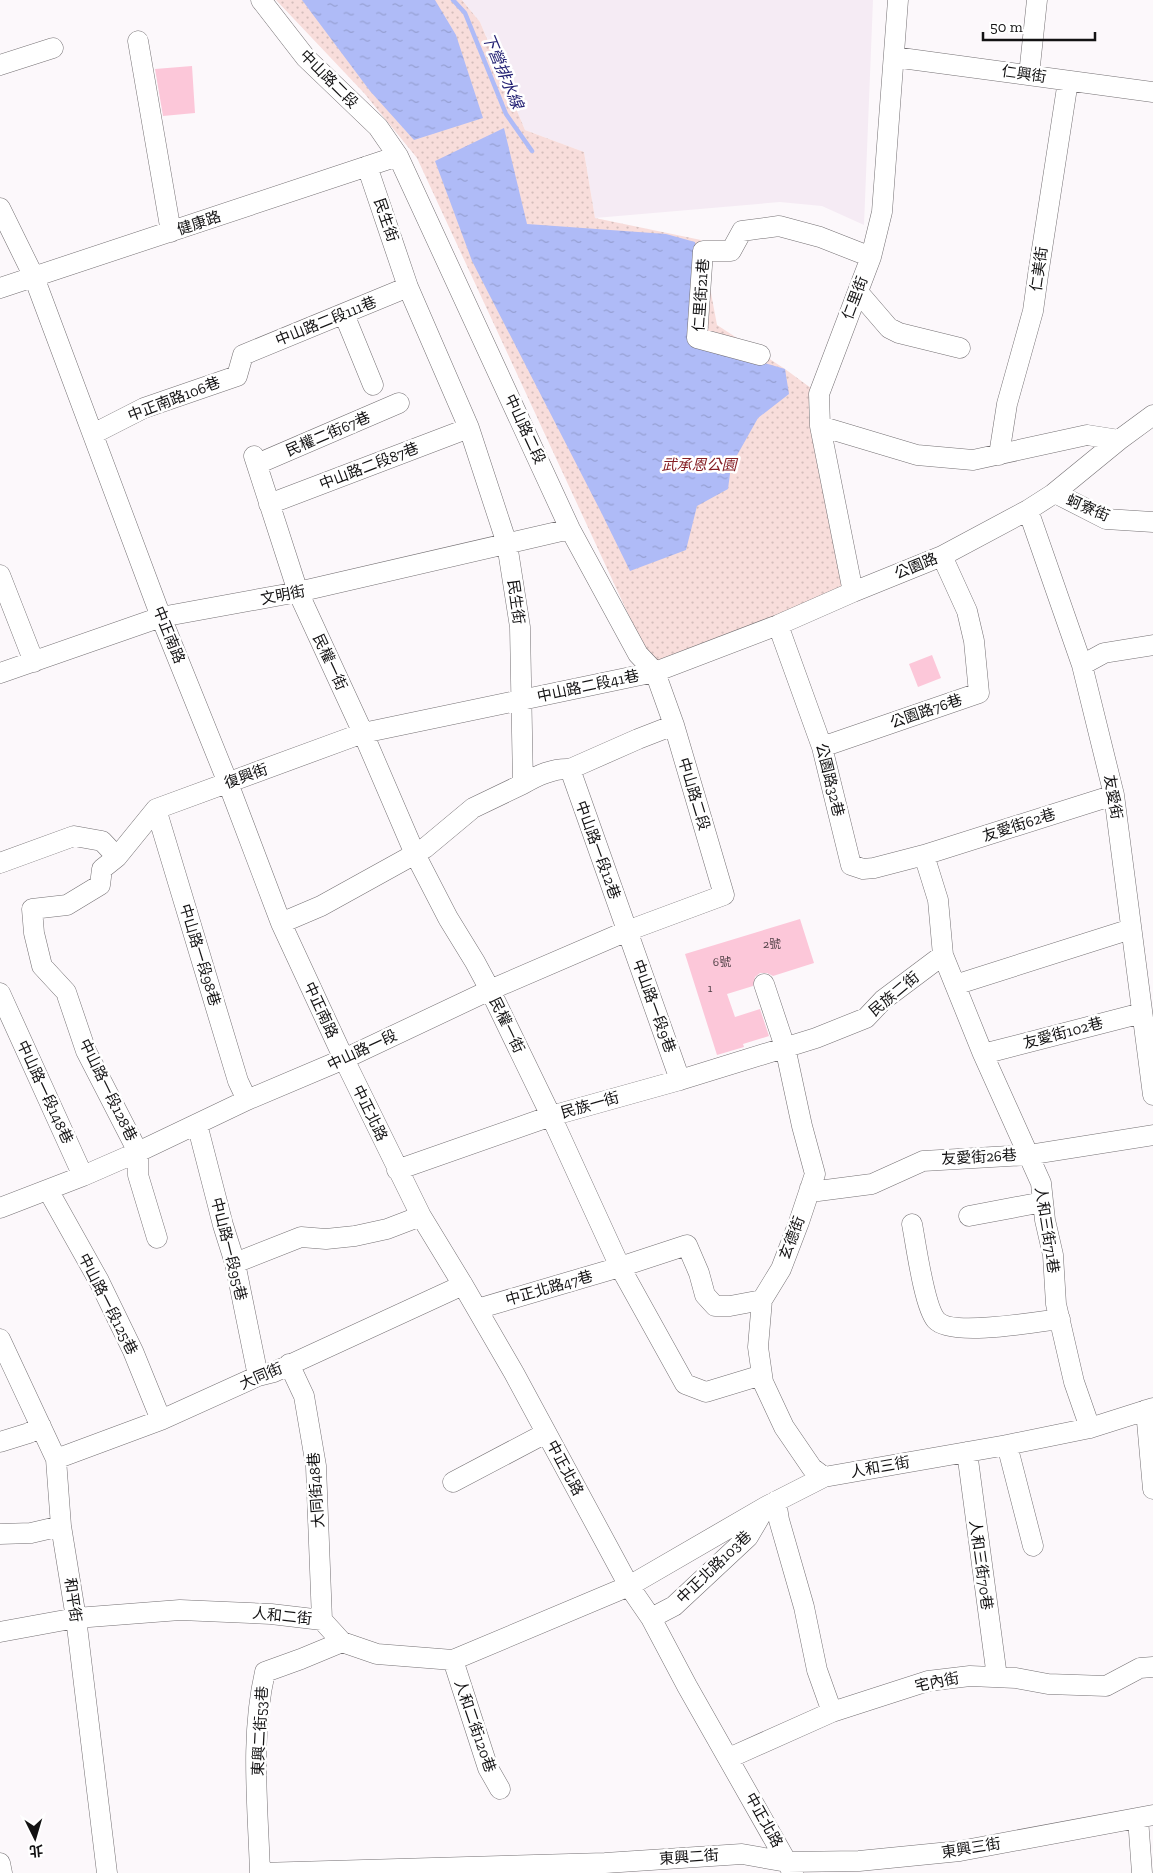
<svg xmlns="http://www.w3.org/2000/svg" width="1153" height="1873" font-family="'Zilla Slab','Noto Sans TC',serif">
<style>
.built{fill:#f5ebf4}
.park{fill:url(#park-dots)}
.water{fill:url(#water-ripples)}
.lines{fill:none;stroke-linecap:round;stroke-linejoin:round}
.stream{stroke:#afbbf7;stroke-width:4.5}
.building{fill:#fcc7d9}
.minor-casing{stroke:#747073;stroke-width:21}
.minor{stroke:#fff;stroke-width:20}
.labels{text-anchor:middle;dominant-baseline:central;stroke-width:5;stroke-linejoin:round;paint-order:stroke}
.number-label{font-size:12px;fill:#4d3f44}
.street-label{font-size:15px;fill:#131213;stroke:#fff}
.park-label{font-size:15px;font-style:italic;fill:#861f25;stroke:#fff}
.water-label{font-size:16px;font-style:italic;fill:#211f72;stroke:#fff}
</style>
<defs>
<pattern id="park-dots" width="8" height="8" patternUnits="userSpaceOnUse" patternTransform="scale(1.25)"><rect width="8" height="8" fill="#f8dddb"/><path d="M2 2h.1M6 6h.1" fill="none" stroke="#d4bdbb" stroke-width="1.8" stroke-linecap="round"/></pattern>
<pattern id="water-ripples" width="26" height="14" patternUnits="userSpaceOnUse" patternTransform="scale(1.25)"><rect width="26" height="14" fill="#afbbf7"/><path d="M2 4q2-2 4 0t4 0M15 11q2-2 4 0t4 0" fill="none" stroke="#96a0d3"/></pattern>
</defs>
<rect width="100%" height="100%" fill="#fcf8fb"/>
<!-- built -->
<path class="built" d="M462,0H873L864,225L822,206L780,202L595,218L584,152L525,130L480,22Z"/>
<!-- park -->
<path class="park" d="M276,0H462L480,22L525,130L584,152L595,218L701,240L717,325L785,369L819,394L853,592L655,672L417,158L364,93Z"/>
<!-- water -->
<path class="water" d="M302,0H435L456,35L483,118L414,140L370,91Z
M504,128L527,224L666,234L695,242L698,282L690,319L738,355L785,369L789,394L758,418L731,466L728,489L697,506L686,550L630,571L601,512L472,261L435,161Z"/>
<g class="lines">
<!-- stream -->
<path class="stream" d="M453,0L465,13L506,114L532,151"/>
</g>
<!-- building -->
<path class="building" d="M192,66L195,113L163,116L155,69Z
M932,655L941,678L918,687L909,664Z
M800,919L814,963L773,976L767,973H760L755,977L753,986L727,994L735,1017L760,1009L769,1036L743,1044L744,1047L717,1055L685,954Z"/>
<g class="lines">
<defs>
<path id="minor" d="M138,41L171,232
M894,57L1153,92
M0,65L53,48
M1029,75L1037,0
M0,208L34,277L161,617L228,783L281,923L344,1059L421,1216L463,1285L514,1373L629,1586L651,1618L687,1686L793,1873
M0,288L398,156
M858,292L889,328L899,333L960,348
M344,314L373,385
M760,355L697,338L703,251H731L742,231L779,226L820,237L871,257
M820,426L917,455L973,460L1087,435L1119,440
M93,434L144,408L237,376L243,355L408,287
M999,455L1007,404L1033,311L1038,275L1068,81
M254,456L298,592L363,733L415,854L448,918L475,962L490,990L551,1116L620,1267L685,1384L706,1392L762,1375
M257,464L399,403
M1053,494L1059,495L1106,519L1153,522
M269,504L469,428
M1028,510L1082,665L1114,795L1153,1095
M0,575L34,662
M853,592L820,426L819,394L871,257L882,212L898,0
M778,625L822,747L851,865L863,869L874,868L924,855L1114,795
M1082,665L1104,653L1153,645
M0,673L161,617L298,592L570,529
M822,747L979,693L974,641L967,611L942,556
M570,769L680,1080
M523,784C538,775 553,768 570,769L638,739L674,725
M156,809L238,1081L247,1100
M924,855L938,900L943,955L983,1054L1041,1183L1045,1220L1053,1255L1056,1304L1074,1382L1090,1428
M117,857L102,869L100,885L67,905L32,909L34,933L42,966L66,992L86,1051L138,1152V1175L157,1238
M0,863L74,836L102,841L117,857L156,809L363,733L655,672L778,625L853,592L942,556L1028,510L1053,494L1119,440L1153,415
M281,923L321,906L415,854L425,848L473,808L523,784L520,627L507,544L469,428L408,287L367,166
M764,984L785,1047L802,1126L815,1174L799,1222L781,1269L762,1300L758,1347L763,1382L784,1427L812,1468L824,1477
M955,985L1131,929
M0,993L83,1176
M983,1054L1142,1013
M197,1124L223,1225L235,1263L258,1376
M397,1170L551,1116L680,1080L816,1038L866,1018L883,1000L943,955
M810,1188L818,1191L872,1184L923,1161L1028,1155L1153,1135
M48,1190L99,1281L133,1351L161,1420
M0,1208L83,1176L138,1152L247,1100L344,1059L490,990L627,931L724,895L674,725L655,672L638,654L570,529L398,156L378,127L306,58L261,0
M969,1216L1043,1202
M912,1224C916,1244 924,1306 936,1320C951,1337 1036,1322 1060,1319
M235,1263L301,1237L326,1239L355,1236L387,1229L421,1216
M477,1309L620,1267L687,1245L699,1273L705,1295L715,1306H730L762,1300
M0,1339L56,1459L61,1526L76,1618L107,1873
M289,1364L304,1396L316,1466L322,1620
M1146,1410L1153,1489
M0,1442L29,1433L41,1426
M1007,1445L1033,1546
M967,1452L997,1677
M56,1459L161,1420L258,1376L274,1372L463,1285
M453,1482L546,1433
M776,1501L779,1520L804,1607L817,1670L832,1712
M0,1534L31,1533L61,1526
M651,1618L674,1606L748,1537L765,1508
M0,1632L76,1618L180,1610L271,1614L322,1620L342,1642L377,1654L453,1660L629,1586L767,1506L824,1477L1007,1445L1090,1428L1153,1408
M453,1660L488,1768L500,1789
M729,1758L832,1712L928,1681L970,1676L1016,1678L1048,1684L1106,1686L1140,1668L1153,1667
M1138,1818L1142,1873
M0,1863L2,1873
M260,1873L605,1863L742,1854L787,1862L859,1861L960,1851L1153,1815
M260,1873C258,1807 250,1737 265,1672L301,1659L342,1642"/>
</defs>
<!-- minor casing -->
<use href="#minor" class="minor-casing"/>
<!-- minor -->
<use href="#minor" class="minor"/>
</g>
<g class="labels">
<!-- number labels -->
<g class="number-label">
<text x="772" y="944">2號</text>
<text x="722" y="962">6號</text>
<text x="710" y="988">1</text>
</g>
<!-- street labels -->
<g class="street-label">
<text transform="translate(1024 74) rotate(8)">仁興街</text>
<text transform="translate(329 79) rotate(45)">中山路二段</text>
<text transform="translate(386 220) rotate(71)">民生街</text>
<text transform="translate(199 223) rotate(-19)">健康路</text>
<text transform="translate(1039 269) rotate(-82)">仁美街</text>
<text transform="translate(701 295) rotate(-86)">仁里街21巷</text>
<text transform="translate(855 298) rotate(-69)">仁里街</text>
<text transform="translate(326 321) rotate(-22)">中山路二段111巷</text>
<text transform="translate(174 399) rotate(-21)">中正南路106巷</text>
<text transform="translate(525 429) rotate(65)">中山路二段</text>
<text transform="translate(328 434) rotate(-23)">民權二街67巷</text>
<text transform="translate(369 466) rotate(-21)">中山路二段87巷</text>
<text transform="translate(1088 508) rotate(23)">蚵寮街</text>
<text transform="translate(916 566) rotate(-22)">公園路</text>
<text transform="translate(283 595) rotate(-11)">文明街</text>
<text transform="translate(516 602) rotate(82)">民生街</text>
<text transform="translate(169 635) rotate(68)">中正南路</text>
<text transform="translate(330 662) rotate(65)">民權一街</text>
<text transform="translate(588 686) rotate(-12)">中山路二段41巷</text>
<text transform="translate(926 711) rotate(-19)">公園路76巷</text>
<text transform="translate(246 776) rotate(-20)">復興街</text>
<text transform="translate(830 780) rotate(76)">公園路32巷</text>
<text transform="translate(694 794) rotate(73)">中山路二段</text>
<text transform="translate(1113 797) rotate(80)">友愛街</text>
<text transform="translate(1019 825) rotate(-18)">友愛街62巷</text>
<text transform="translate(598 850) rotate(70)">中山路一段12巷</text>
<text transform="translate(200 955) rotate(73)">中山路一段98巷</text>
<text transform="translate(894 994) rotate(-40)">民族二街</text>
<text transform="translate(654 1006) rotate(70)">中山路一段9巷</text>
<text transform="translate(321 1010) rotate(65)">中正南路</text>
<text transform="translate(507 1025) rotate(64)">民權一街</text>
<text transform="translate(1063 1033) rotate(-15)">友愛街102巷</text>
<text transform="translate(362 1050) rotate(-25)">中山路一段</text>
<text transform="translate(108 1090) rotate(64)">中山路一段128巷</text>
<text transform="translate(45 1092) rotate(65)">中山路一段148巷</text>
<text transform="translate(590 1105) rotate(-16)">民族一街</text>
<text transform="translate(370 1113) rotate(64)">中正北路</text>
<text transform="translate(979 1157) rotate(-3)">友愛街26巷</text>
<text transform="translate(1047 1230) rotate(81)">人和三街71巷</text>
<text transform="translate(792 1238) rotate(-69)">玄德街</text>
<text transform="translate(229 1249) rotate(76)">中山路一段95巷</text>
<text transform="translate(549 1288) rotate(-16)">中正北路47巷</text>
<text transform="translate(108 1304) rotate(63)">中山路一段125巷</text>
<text transform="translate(261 1376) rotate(-23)">大同街</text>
<text transform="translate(880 1467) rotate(-10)">人和三街</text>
<text transform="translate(565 1468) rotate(62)">中正北路</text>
<text transform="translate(316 1490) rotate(-94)">大同街48巷</text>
<text transform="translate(981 1565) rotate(82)">人和三街70巷</text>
<text transform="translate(714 1567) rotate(-44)">中正北路103巷</text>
<text transform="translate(73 1600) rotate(82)">和平街</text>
<text transform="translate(282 1616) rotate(6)">人和二街</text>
<text transform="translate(937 1682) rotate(-11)">宅內街</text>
<text transform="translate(475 1726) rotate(71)">人和二街120巷</text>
<text transform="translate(260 1731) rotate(-87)">東興二街53巷</text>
<text transform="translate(764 1820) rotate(61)">中正北路</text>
<text transform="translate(971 1848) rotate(-9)">東興三街</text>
<text transform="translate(689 1857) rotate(-4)">東興二街</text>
</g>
<!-- park labels -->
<g class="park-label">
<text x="699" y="465">武承恩公園</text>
</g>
<!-- water labels -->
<g class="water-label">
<text transform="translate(503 71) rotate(67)">下營排水線</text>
</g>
</g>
<!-- north arrow -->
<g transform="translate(35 1838) rotate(175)" stroke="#ffffff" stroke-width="4" paint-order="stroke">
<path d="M0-4L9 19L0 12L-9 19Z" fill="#131213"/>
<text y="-8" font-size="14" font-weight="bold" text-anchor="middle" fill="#131213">北</text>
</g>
<!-- scale -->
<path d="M983 32v8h112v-8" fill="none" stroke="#131213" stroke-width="2.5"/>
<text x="990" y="32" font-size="15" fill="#131213" stroke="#ffffff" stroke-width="4" paint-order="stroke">50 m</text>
</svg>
